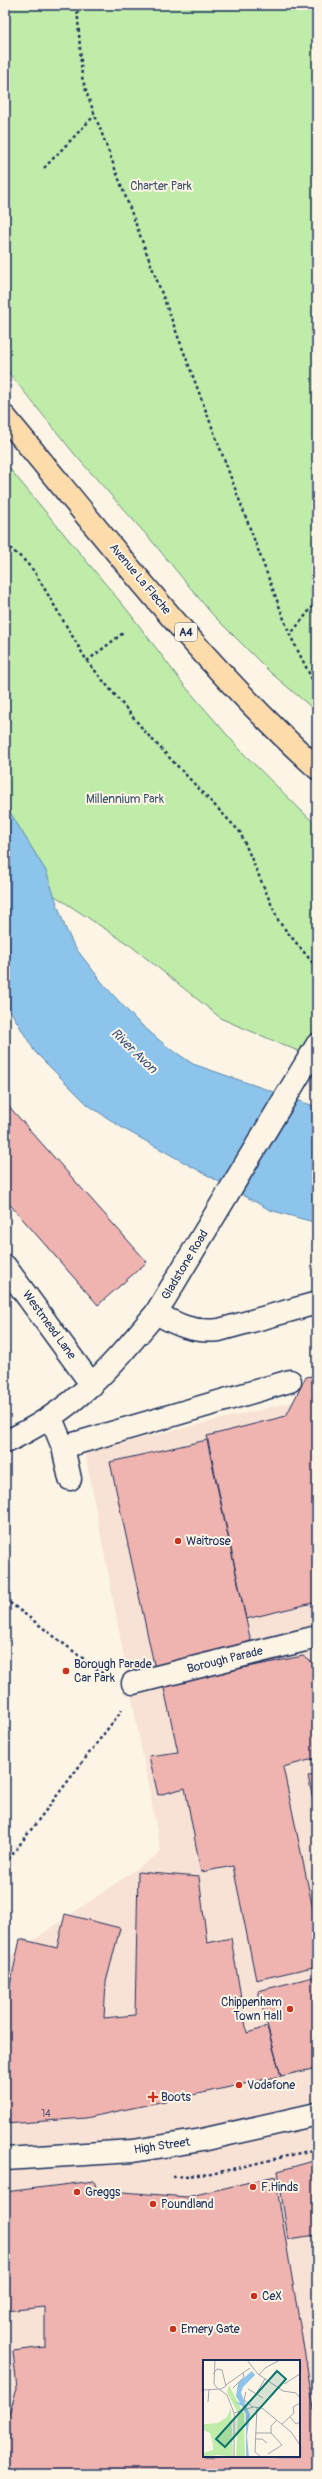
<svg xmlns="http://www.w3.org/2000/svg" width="322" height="2479" font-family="Pangolin,sans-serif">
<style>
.built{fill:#f8e2d5;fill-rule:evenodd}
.green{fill:#c0eca9;stroke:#6e8e84}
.water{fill:#8dc4eb;stroke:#5f88b3}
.building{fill:#f0b4b0;stroke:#1b2f5e;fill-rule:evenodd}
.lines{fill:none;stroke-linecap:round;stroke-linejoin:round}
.minor-casing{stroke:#1b2f5e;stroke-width:25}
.major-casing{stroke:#1b2f5e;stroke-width:25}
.path{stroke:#1b2f5e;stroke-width:2.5;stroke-dasharray:3 3;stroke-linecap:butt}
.minor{stroke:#fcf5e5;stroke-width:22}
.major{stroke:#fddcac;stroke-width:22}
.poi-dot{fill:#c8321e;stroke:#fcf5e5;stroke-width:1.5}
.labels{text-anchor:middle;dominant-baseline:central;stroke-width:4;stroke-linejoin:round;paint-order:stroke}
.number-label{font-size:10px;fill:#505072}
.shield{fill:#fcf5e5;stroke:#5e6a86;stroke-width:1}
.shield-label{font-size:11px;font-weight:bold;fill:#1b2f5e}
.park-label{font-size:12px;fill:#3c556d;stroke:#fcf5e5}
.street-label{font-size:12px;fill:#1b2f5e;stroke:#fcf5e5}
.poi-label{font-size:12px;fill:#1b2f5e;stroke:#fcf5e5;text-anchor:start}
.water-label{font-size:13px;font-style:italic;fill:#385481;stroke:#fcf5e5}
.inset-road{fill:none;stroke:#a2a6af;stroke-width:1}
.view{fill:#0f766e;fill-opacity:0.15;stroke:#0f766e;stroke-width:2}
.inset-edge{fill:none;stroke:#1b2f5e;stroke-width:2}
</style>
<rect width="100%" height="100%" fill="#fcf5e5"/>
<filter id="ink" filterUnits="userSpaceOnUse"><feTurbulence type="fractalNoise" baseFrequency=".025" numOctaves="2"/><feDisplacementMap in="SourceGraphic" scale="8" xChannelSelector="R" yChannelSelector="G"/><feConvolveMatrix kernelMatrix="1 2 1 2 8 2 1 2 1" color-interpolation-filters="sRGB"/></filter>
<g filter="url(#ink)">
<!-- built -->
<path class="built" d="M317,1396V2474H5V1960L161,1852L85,1452ZM204,2361H299V2456H204Z"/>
<!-- green -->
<path class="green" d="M5,5H317V712L271,673L212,614L151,540L76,456L5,368Z
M5,463L128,611L184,685L242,752L317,826V1059L222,1019L131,946L20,873L5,847Z"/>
<!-- water -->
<path class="water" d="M5,804L46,871L65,927L74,946L105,986L136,1020L165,1045L193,1064L317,1107V1223L270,1210L124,1129L88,1105L35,1052L5,1002Z"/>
<!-- building -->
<path class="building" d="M5,1102L147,1262L98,1305L5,1199Z
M317,1375V1602L246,1619L207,1436L286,1416L306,1377Z
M207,1440L252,1647L155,1669L110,1462Z
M303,1656L317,1666V1758L283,1767L317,1928V1966L256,1980L233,1866L201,1872L185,1788L158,1795L149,1756L178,1752L163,1684Z
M317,1775V1819L308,1776Z
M138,1872L199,1877L207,1943L231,1938L247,2033L267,2027L281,2076L86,2118L5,2124V2009L20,1939L57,1948L65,1914L120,1928L106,1982L104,2018L135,2015Z
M317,1976V2068L281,2076L258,1991Z
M317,2160V2235L288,2239L278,2171Z
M275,2176L317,2427V2474H5V2426L17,2389L13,2351L45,2347V2307L5,2311V2192L94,2181L97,2190L187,2197ZM204,2361H299V2456H204Z"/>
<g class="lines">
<defs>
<path id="minor" d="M5,1266L92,1385
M156,1313C177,1325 194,1333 219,1330L317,1303
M51,1418L63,1447L70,1479
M5,1442C74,1411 109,1369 156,1313L317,1045
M63,1447L290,1381
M133,1683L317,1637
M5,2159L133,2151L202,2140L317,2114"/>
<path id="major" d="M5,417C105,537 201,663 317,768"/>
</defs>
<!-- minor casing -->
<use href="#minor" class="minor-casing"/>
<!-- major casing -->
<use href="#major" class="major-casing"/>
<!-- path -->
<path class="path" d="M77,5L82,77L87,94L290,635
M44,168L94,116
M5,544L23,559L34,571L87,661L147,734L240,832L279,922L317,968
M317,601L290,635L317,689
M87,661L123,633
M5,1599L106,1676
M5,1864L122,1710
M173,2177L211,2174L317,2149"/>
<!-- minor -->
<use href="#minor" class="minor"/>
<!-- major -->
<use href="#major" class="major"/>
</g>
</g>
<!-- markers -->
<g class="poi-dot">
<circle cx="178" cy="1541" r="4"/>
<circle cx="66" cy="1671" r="4"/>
<circle cx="290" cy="2009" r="4"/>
<circle cx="239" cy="2085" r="4"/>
<path d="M151 2091h4v4h4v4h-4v4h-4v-4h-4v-4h4z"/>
<circle cx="253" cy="2187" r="4"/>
<circle cx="77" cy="2192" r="4"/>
<circle cx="153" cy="2204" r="4"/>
<circle cx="254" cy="2296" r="4"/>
<circle cx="173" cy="2329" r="4"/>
</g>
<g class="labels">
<!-- number labels -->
<g class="number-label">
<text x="46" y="2114">14</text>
</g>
<!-- shield labels -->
<rect class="shield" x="175" y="623" width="22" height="18" rx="3"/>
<g class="shield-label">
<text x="186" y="632">A4</text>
</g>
<!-- park labels -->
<g class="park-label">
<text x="161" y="186">Charter Park</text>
<text x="125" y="799">Millennium Park</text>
</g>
<!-- street labels -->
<g class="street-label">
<text transform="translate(140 579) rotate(50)">Avenue La Fleche</text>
<text transform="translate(185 1265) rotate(-59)">Gladstone Road</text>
<text transform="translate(49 1325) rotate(54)">Westmead Lane</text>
<text transform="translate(225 1660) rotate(-14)">Borough Parade</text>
<text transform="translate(162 2146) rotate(-8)">High Street</text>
</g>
<!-- poi labels -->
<g class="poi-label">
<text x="186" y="1541">Waitrose</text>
<text x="74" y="1664">Borough Parade<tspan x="74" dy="14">Car Park</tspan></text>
<text x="282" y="2002" text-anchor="end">Chippenham<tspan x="282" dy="14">Town Hall</tspan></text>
<text x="247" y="2085">Vodafone</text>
<text x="161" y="2097">Boots</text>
<text x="261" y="2187">F.Hinds</text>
<text x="85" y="2192">Greggs</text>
<text x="161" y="2204">Poundland</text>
<text x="262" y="2296">CeX</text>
<text x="181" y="2329">Emery Gate</text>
</g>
<!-- water labels -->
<g class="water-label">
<text transform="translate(134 1051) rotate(44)">River Avon</text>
</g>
</g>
<!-- overview -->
<g transform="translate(203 2360)">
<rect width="97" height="97" fill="#fcf5e5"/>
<path d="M26,25L41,54L42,97H33L35,53L24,32ZM28,48L30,97L15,95L0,97V93L10,90V84L7,73L0,70L1,64L15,63L24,57Z" fill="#c0eca9"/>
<path d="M49,11L52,15L40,27L38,33L47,55L44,76L46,97H43V54L39,46L31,42L37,43L33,36L35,23Z" fill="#8dc4eb"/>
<path class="inset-road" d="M12,0L11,24L15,29M44,0L55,14L80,31L93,33L97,38M56,15L62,8L77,0M81,24L97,14M23,25L47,8M30,28L41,17L40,13M16,29L24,35L31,53V97M45,29L60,38M0,30L18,29L23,26L19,10L14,9L10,14M43,32L41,40L50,47M53,34L62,19M5,42L6,30M54,47L52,92L58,97M31,53L50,47L59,48L88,72L97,85M91,53L90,47L97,43M87,57L93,64L97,62M79,64L91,53M52,73H68M52,79H59L64,83M65,94L79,85L68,73V66L74,60"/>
<path class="view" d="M74,11L83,19L22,87L13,79Z"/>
<rect width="97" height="97" class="inset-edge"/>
</g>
<!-- margin -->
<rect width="322" height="2479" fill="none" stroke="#fcf5e5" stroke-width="20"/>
<rect x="10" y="10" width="302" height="2459" fill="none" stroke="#1b2f5e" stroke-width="1.5" filter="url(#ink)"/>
</svg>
